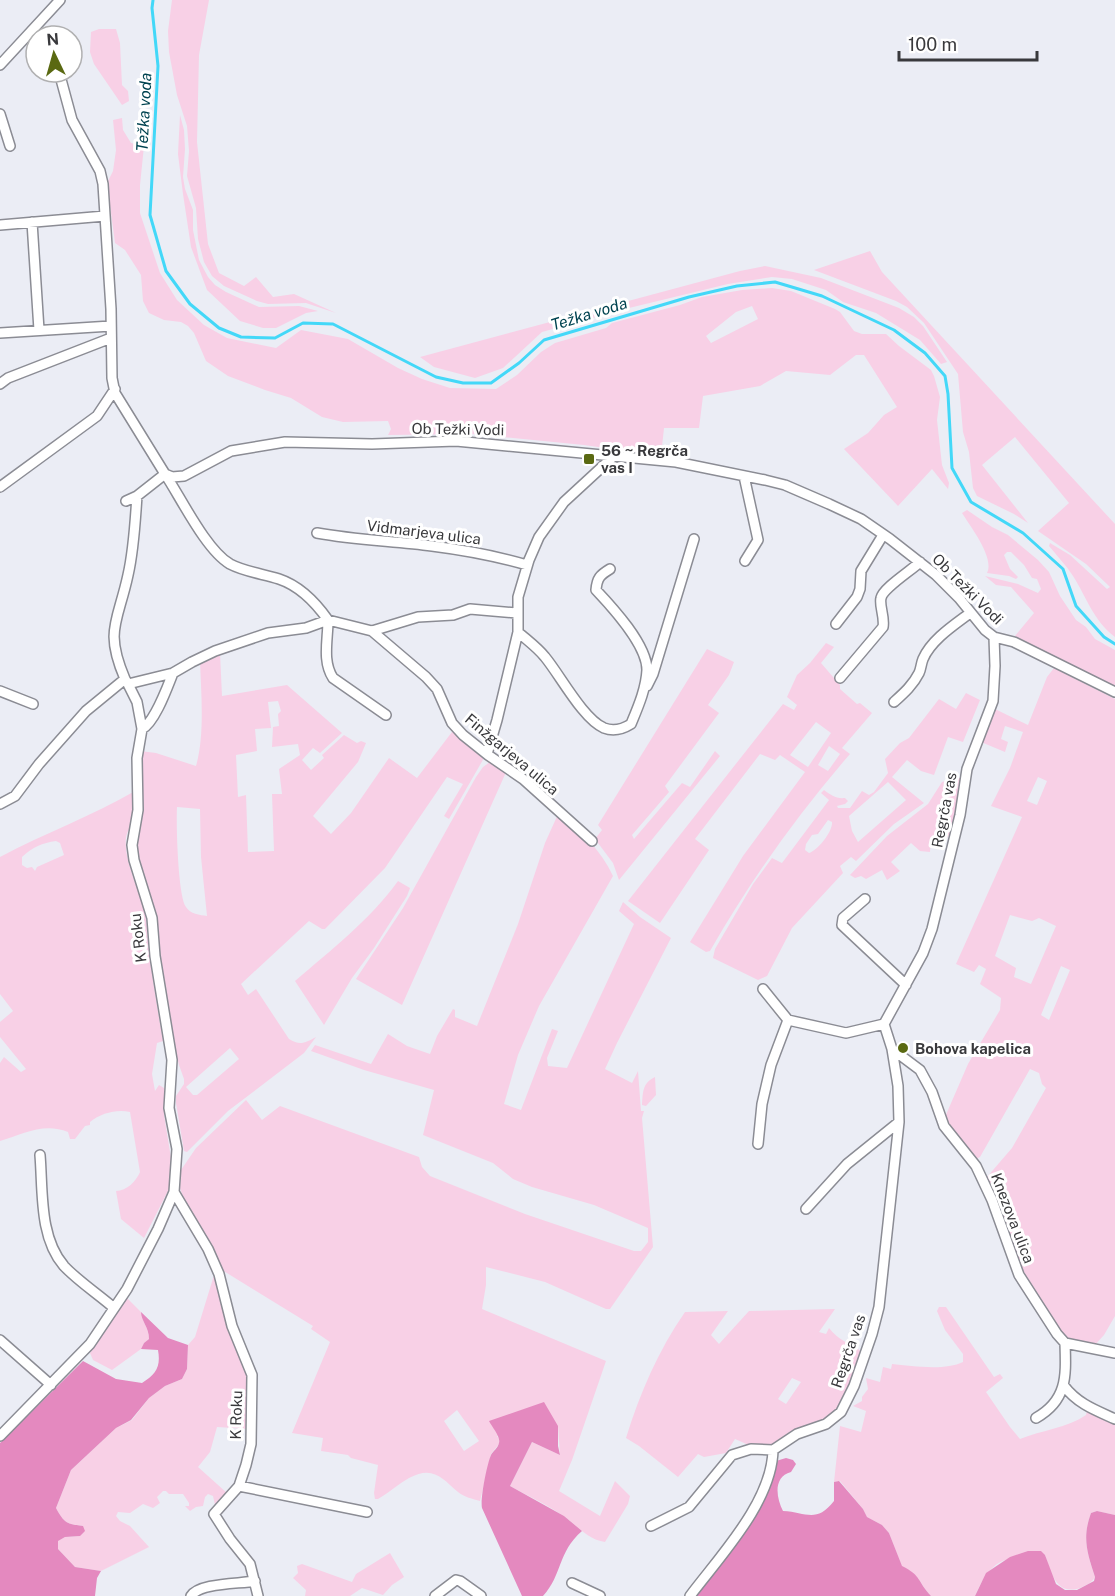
<svg xmlns="http://www.w3.org/2000/svg" width="1115" height="1596" font-family="'Public Sans',sans-serif">
<style>
.green{fill:#f8d0e6;fill-rule:evenodd}
.forest{fill:#e489bf}
.lines{fill:none;stroke-linecap:round;stroke-linejoin:round}
.stream{stroke:#43d8f8;stroke-width:3}
.minor-casing{stroke:#8b8c94;stroke-width:12}
.minor{stroke:#fff;stroke-width:9}
.poi-dot{fill:#5a6912;stroke:#fff;stroke-width:2}
.labels{text-anchor:middle;dominant-baseline:central;stroke-width:6;stroke-linejoin:round;paint-order:stroke}
.street-label{font-size:15px;fill:#39393c;stroke:#fff}
.poi-label{font-size:15px;font-weight:bold;fill:#39393c;stroke:#fff;text-anchor:start}
.water-label{font-size:16px;font-style:italic;fill:#004350;stroke:#fff}
</style>
<rect width="100%" height="100%" fill="#ebedf5"/>
<!-- green -->
<path class="green" d="M172,0H209L199,55L197,142L208,244L219,273L244,286L256,277L273,297L294,294L336,313L306,303L268,304L257,301L224,286L212,276L204,262L198,239L196,208L187,176L189,151L187,126L177,95L169,52L168,31Z
M99,29H116L120,43L122,85L128,91L129,101L122,105L94,64L90,52L91,32Z
M180,115L184,130L185,149L183,177L185,189L193,210V230L199,260L208,277L215,285L226,292L259,307L299,306L318,311L306,313L276,328H263L240,321L207,290L191,247L183,194L178,154Z
M122,118L123,130L131,143L144,146L140,185V213L160,273L177,300L204,325L227,338L276,348L301,330L348,339L398,368L422,379L450,388L496,389L517,375L541,352L555,343L606,328L612,323L680,305L702,297L742,290L772,288L791,291L835,309L840,312L854,331L862,334H886L899,346L931,370L934,376L940,397L937,420L942,465L949,483L948,489L932,469L898,506L844,449L868,433L884,415L897,407L864,355H856L830,375L786,371L760,386L703,396L699,428H664L661,456L584,445L472,434L388,435L391,429L388,421L343,422L322,417L291,398L265,390L228,376L206,361L194,333L188,326L181,322L164,320L149,313L143,301L141,275L125,250L115,243L107,183L113,171L116,150L113,120ZM752,306L758,319L711,343L706,336L736,312Z
M870,251L882,272L1115,524V637C1093,620 1087,598 1073,576C1066,565 1057,556 1049,546L1050,543L1070,555L1107,589L1110,587L1086,564L1038,531L1069,503L1015,437L982,465L1028,523L1014,514L977,496L973,488L969,452L963,432L958,374L924,323L907,307L896,301L814,270Z
M765,266L821,278L899,308L914,317L923,326L947,362L941,364L920,340L876,313L843,302L826,290L792,279L772,277L728,284L629,308L542,332L503,368L475,378L434,367L420,357L740,271Z
M967,510L992,527L1008,535L1038,560L1049,572L1060,596L1076,620L1086,627L1095,639L1115,650V688L1015,636L1034,613L1011,587L996,585L985,576L1018,584L1038,593L1041,589L1037,579L1032,578L1024,565L1011,552H1007L1004,555L1010,569L1018,577L1016,579L1009,576L987,573C995,558 970,526 962,513Z
M826,643L834,647L821,663L840,685V689L857,704L860,703L872,713L842,748L850,754C797,815 750,881 710,951L706,952L690,942L743,856L805,772L780,755L775,760L760,754L695,839L709,850L660,923L628,901L783,704L794,710L797,705L787,697L797,675L810,663ZM816,722L831,733L808,767L790,755ZM829,746L840,754L828,771L818,765Z
M707,649L734,662L729,675L708,705L719,713L665,786L669,792L632,835L634,839L682,783L690,787L715,751L720,756L619,880L613,863L595,839L602,830L598,825Z
M220,653L222,696L287,685L342,733L320,753L313,748L302,760L311,770L324,758L322,755L344,735L357,743L361,741L366,743L358,762L313,816L331,834L351,813L389,758L417,778L455,728L483,754L484,758L449,819L444,816L463,784L447,777L385,868L325,929H322L309,921L241,984L248,995L256,989L289,1039C300,1046 305,1043 316,1037L304,1053L228,1111L187,1152L184,1151L176,1103V1096L184,1084V1079L179,1065L168,1022L166,987L161,973L156,911L147,891L135,847L140,751L156,753L196,766C205,735 201,693 200,660ZM278,701L281,711L278,714L279,726L273,727L272,747L298,744L300,755L279,769L282,794H272L274,851L248,852L246,795L238,797L236,755L257,751L255,729L271,728L268,702ZM177,807L200,809L201,857L207,916C200,915 190,914 186,907C178,896 176,824 177,807ZM230,1048L239,1059L197,1095H193L186,1087Z
M1054,668L1115,699V1316L1104,1335L1093,1347L1078,1344L1064,1337L1019,1267L1009,1235L987,1177L1012,1148L1046,1088L1042,1084L1039,1073L1030,1069L980,1157L976,1159L952,1132L945,1117L968,1064L1000,1010L1001,998L980,984L986,969L979,965L974,972L956,964L1022,817L991,806L1010,768L1023,732L1005,726L1001,739L1008,742L1005,752L981,742L995,709L1028,725L1047,677ZM1038,777L1047,781L1037,805L1027,801ZM1010,915L1032,921L1039,918L1056,926L1031,984L1014,977L1016,968L995,956ZM1061,966L1070,970L1049,1020L1041,1015Z
M966,693L980,700L963,742L948,737L934,775L921,771L907,760L892,777L924,803L894,824L856,861L851,857L840,866L843,873L792,928L767,976L758,980L713,958L715,949L753,884L772,858L782,863L829,800L821,793L824,790C831,795 836,799 845,798L848,801L845,804L837,806L838,808H850L862,791L869,795L874,792L888,773L885,759L900,743L909,738L939,699L956,709ZM888,782L906,800L858,842L852,831L849,816ZM828,820L832,822C833,831 818,850 809,853L805,850L806,844L812,835L818,834Z
M490,762H493L507,770L402,1005L356,979L403,908L476,777L483,767Z
M955,778H961L962,784L952,832L946,839L937,837L931,840L930,852L920,851L911,843L891,862L900,871L887,880L882,870L866,879L861,876L855,878L850,875L887,836L928,804L942,782Z
M135,791L136,801L131,827C116,842 137,885 142,902C148,919 147,936 149,953C153,982 158,1012 163,1041L157,1043L152,1074L155,1091L159,1085L164,1088V1115L171,1158L170,1187L144,1238L121,1219L116,1191C127,1191 136,1181 140,1172L130,1112C117,1109 101,1113 90,1122V1125L85,1126L75,1139H70L68,1132C44,1122 23,1134 0,1141V1063L4,1057L21,1072L26,1069L0,1037V1022L13,1011L0,994V857C45,833 92,816 135,791ZM56,841L60,843L64,855L37,867L35,871L32,867L27,868L22,865V857C33,847 42,843 56,841Z
M559,812C581,832 601,850 613,876L539,1006L518,1055L504,1104L521,1110L552,1029L558,1031L547,1058L548,1066L567,1068L634,924L619,911L623,902L640,917L671,938L617,1043L605,1069L632,1083L638,1071L641,1111H644L642,1118L653,1247L610,1309H606L545,1282L486,1267V1285L482,1309L606,1361L572,1460L559,1491L600,1516L615,1481L630,1496L628,1504L605,1542C589,1540 577,1526 565,1517C548,1505 528,1496 510,1486L532,1442L560,1455L558,1426L497,1436L500,1440L499,1444L491,1454L480,1501C473,1499 464,1497 458,1492C442,1478 433,1465 409,1478C398,1484 389,1493 378,1499H375L374,1493L378,1465L351,1458L348,1455L321,1451L323,1438L292,1433L330,1342L311,1329L313,1326L222,1270L186,1206L180,1188L181,1170L196,1148L246,1100L262,1120L280,1106L419,1157L422,1167L430,1176L525,1214L634,1251H641L648,1242V1228L594,1205L532,1187L513,1179L493,1163L423,1135L434,1090L364,1070L311,1051L315,1045L371,1064L388,1034L407,1046L430,1054L437,1036L453,1009L455,1010V1017L477,1026L518,924L545,843ZM457,1410L479,1441L464,1451L444,1421Z
M398,881L410,888L407,896L374,948L352,978L324,1025L295,981C331,950 370,920 398,881Z
M655,1077L656,1095L646,1106L642,1105C643,1093 642,1083 655,1077Z
M215,1272L250,1382L249,1429L217,1427L210,1452L198,1467L227,1493L215,1505L213,1496L208,1494L205,1497L203,1506L196,1507L190,1511L185,1506H189V1503L183,1494H169L166,1491H163L157,1497L160,1503L153,1508L143,1504L130,1513L118,1512L116,1516L120,1521L130,1526L149,1547L101,1571L75,1567L58,1549L57,1541L65,1537L80,1536L83,1526C67,1524 64,1523 56,1508L71,1470L116,1428L132,1420L149,1398L165,1386L182,1379L187,1369L188,1345L195,1337Z
M126,1297L141,1312C141,1321 149,1327 149,1339L144,1343L141,1349L112,1370L93,1360L90,1353Z
M939,1307H946L994,1377L1000,1374L1003,1378L986,1392L1010,1427L1020,1439C1042,1430 1067,1428 1086,1415L1087,1411L1115,1421V1515L1097,1511L1091,1513C1082,1539 1087,1552 1095,1577C1092,1583 1086,1585 1080,1588C1056,1596 1051,1572 1045,1555C1005,1557 992,1557 975,1596H931C917,1581 922,1576 902,1567L889,1533L882,1525L867,1517L863,1509L840,1481L834,1482L840,1426L861,1432L866,1411L853,1406L862,1401V1397L868,1389L866,1378L880,1382L883,1367L891,1369L892,1364C912,1366 945,1371 963,1362V1354L945,1330L937,1311Z
M835,1309L819,1332L826,1334L829,1328C838,1340 849,1343 861,1351L850,1384L841,1402L831,1416L804,1427L772,1448L751,1446L735,1439L726,1453L704,1457L698,1454L678,1477L639,1446L626,1438C640,1393 658,1351 685,1312L728,1311L711,1335L719,1344L749,1311ZM792,1378L801,1382L786,1404L778,1399Z
M390,1553L404,1577L392,1585L383,1595L362,1588L350,1596H305L306,1590L293,1578L298,1573L297,1566L302,1564L352,1582L356,1574Z"/>
<!-- forest -->
<path class="forest" d="M141,1312L168,1338L188,1345L187,1369L182,1379L165,1386L149,1398L131,1420L116,1428L71,1470L56,1508C64,1523 67,1524 83,1526L85,1531L80,1536L65,1537L58,1541V1549L75,1567L101,1571L97,1578L95,1596H0V1443L83,1361L116,1379L142,1383C156,1374 161,1367 158,1350L141,1349L144,1343L149,1339C149,1327 141,1321 141,1312Z
M544,1402L558,1426V1446L560,1455L532,1442L510,1486L564,1516L582,1531C557,1553 563,1574 543,1596H522L482,1508C480,1499 487,1464 491,1455C493,1451 498,1448 499,1443C501,1437 492,1427 489,1421Z
M786,1458L793,1460L796,1464L791,1472C773,1477 776,1497 783,1511C806,1512 816,1524 834,1501V1482L839,1481L863,1509L867,1517L882,1525L889,1533L902,1566C922,1576 917,1581 931,1596H693L733,1543L750,1525L764,1498L776,1461Z
M1097,1511L1115,1515V1596H975L986,1573L1010,1557L1028,1551H1041L1045,1555L1056,1584L1065,1590H1077L1094,1581L1095,1577C1087,1552 1082,1538 1091,1513Z"/>
<g class="lines">
<!-- stream -->
<path class="stream" d="M153,0L152,8L158,66L150,215L166,271L190,304L219,328L241,337L275,338L303,323L333,324L436,377L463,383H491L519,363L544,340L689,297L737,286L775,282L822,296L894,330L925,353L945,376L948,394L952,468L971,502L1023,533L1063,569L1076,606L1104,637L1115,644"/>
<defs>
<path id="minor" d="M0,65L60,0
M59,72L72,120L100,171L103,184L111,309L112,378L115,393L165,474L172,477L184,476L231,451L285,442L372,444L456,441L676,462L765,480L785,485L829,504L861,519L890,539L936,575L959,598L985,630L994,637L1014,642L1115,692
M0,114L10,146
M32,222L39,330
M0,225L105,216
M0,333L111,326
M0,384L8,378L111,338
M744,476L758,540L745,561
M0,487L97,416L115,389
M126,501L137,496L165,474C181,498 206,550 230,564C245,572 264,574 279,579C300,586 316,603 328,620C328,640 322,661 333,678L386,715
M317,533C355,540 394,541 432,546C464,550 496,556 527,565
M836,624L857,597L860,589L861,571L883,535
M372,631L418,617L453,615L470,609L517,613
M518,632C527,640 538,648 545,657C560,675 583,719 604,728C614,732 623,729 631,724C638,707 646,689 647,670C647,645 613,608 596,590C597,578 600,575 610,569
M840,678L883,627C885,617 879,606 881,598C883,588 912,570 920,562
M125,679L128,684L173,673L192,662L215,651L268,633L306,628L328,620L372,631L426,677L437,689L452,723L463,735L488,755L523,779L592,841
M128,684L137,702L142,729L137,758L138,810L132,845L134,860L152,918L155,956L172,1060L169,1108L177,1149L174,1192
M647,686L653,674L694,539
M0,691L33,704
M894,702C904,693 913,685 919,673C921,669 921,664 923,659C931,640 954,625 970,613
M142,729C155,722 167,688 173,673
M487,754L497,720L518,632V597L529,560L539,537L564,502L615,455
M0,804L15,796L39,764L86,711L125,679C104,630 118,622 128,575C134,549 135,523 137,496
M865,899L843,918L842,925L906,985
M763,989L788,1020L846,1033L884,1024L923,953L932,929L960,815L967,769L993,701L995,666L994,637
M892,1049L920,1070L932,1092L944,1126L976,1166L992,1200L1019,1275L1057,1334L1065,1343L1115,1353
M758,1144L762,1104L771,1065L788,1020
M40,1155C43,1191 39,1237 64,1266C78,1281 98,1294 114,1308
M806,1209L847,1164L899,1122
M0,1340L51,1385
M1064,1386C1078,1404 1095,1410 1115,1419
M1036,1418C1068,1400 1066,1375 1065,1343
M0,1436L90,1344L127,1289L158,1229L174,1192L208,1249L219,1274L232,1326L252,1375L251,1444L246,1465L239,1486L214,1514L230,1539L250,1564L258,1596
M773,1450L797,1434L826,1424L841,1412L854,1386L872,1334L879,1307L899,1122L898,1086L892,1049L884,1024
M239,1486L367,1512
M651,1526L689,1507L732,1455L751,1449L773,1450
M572,1583L600,1596
M191,1596C199,1583 239,1584 255,1581
M435,1596L456,1580L460,1581L481,1596
M690,1596C720,1556 772,1502 773,1450"/>
</defs>
<!-- minor casing -->
<use href="#minor" class="minor-casing"/>
<!-- minor -->
<use href="#minor" class="minor"/>
</g>
<!-- markers -->
<g class="poi-dot">
<rect x="583" y="453" width="12" height="12" rx="3"/>
<circle cx="903" cy="1048" r="6"/>
</g>
<g class="labels">
<!-- street labels -->
<g class="street-label">
<text transform="translate(458 429) rotate(1)">Ob Težki Vodi</text>
<text transform="translate(424 532) rotate(7)">Vidmarjeva ulica</text>
<text transform="translate(968 589) rotate(45)">Ob Težki Vodi</text>
<text transform="translate(512 754) rotate(40)">Finžgarjeva ulica</text>
<text transform="translate(944 810) rotate(-79)">Regrča vas</text>
<text transform="translate(138 938) rotate(-97)">K Roku</text>
<text transform="translate(1013 1218) rotate(69)">Knezova ulica</text>
<text transform="translate(848 1351) rotate(-71)">Regrča vas</text>
<text transform="translate(236 1415) rotate(-88)">K Roku</text>
</g>
<!-- poi labels -->
<g class="poi-label">
<text x="601" y="450">56 ~ Regrča<tspan x="601" dy="17">vas I</tspan></text>
<text x="915" y="1048">Bohova kapelica</text>
</g>
<!-- water labels -->
<g class="water-label">
<text transform="translate(144 112) rotate(-87)">Težka voda</text>
<text transform="translate(589 314) rotate(-17)">Težka voda</text>
</g>
</g>
<!-- north arrow -->
<g transform="translate(54 54) rotate(355)"><circle r="28" fill="#ffffff" stroke="#b0b0b1" stroke-width="1.5"/>
<path d="M0-4.5L10 22L0 15L-10 22Z" fill="#5a6912"/>
<text y="-9" font-size="16" font-weight="bold" text-anchor="middle" fill="#39393c">N</text>
</g>
<!-- scale -->
<path d="M899 51v9h138v-9" fill="none" stroke="#39393c" stroke-width="3"/>
<text x="908" y="51" font-size="18" fill="#39393c" stroke="#ffffff" stroke-width="4.5" paint-order="stroke">100 m</text>
</svg>
